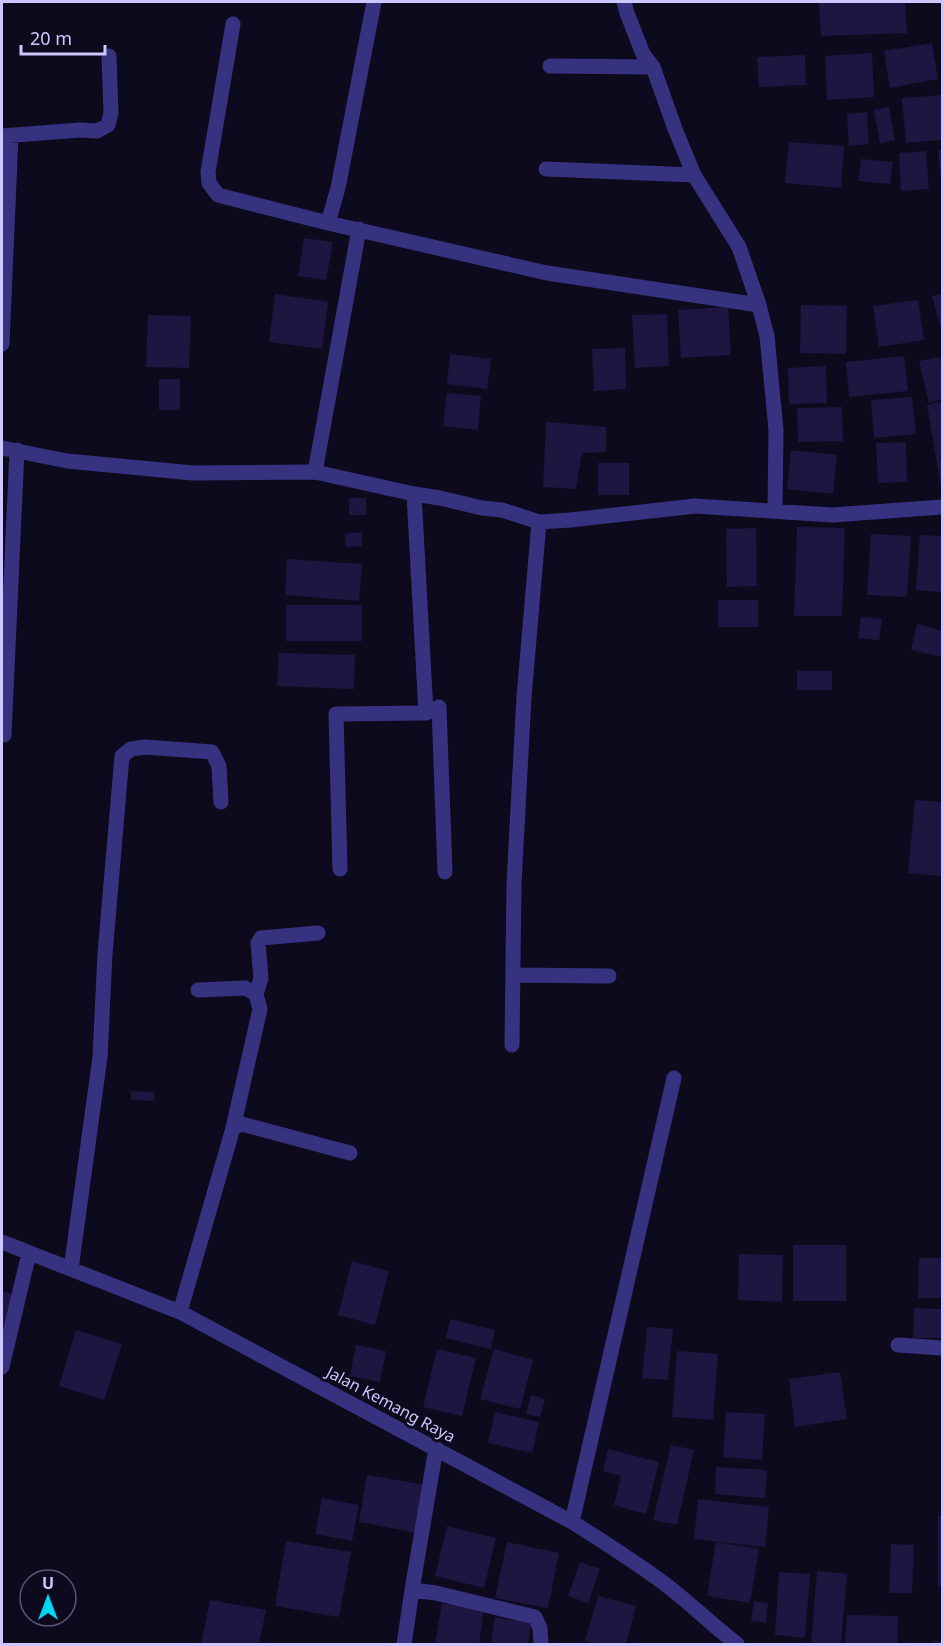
<svg xmlns="http://www.w3.org/2000/svg" width="944" height="1646" font-family="'Noto Sans',sans-serif">
<style>
.building{fill:#1e1540}
.lines{fill:none;stroke-linecap:round;stroke-linejoin:round}
.service{stroke:#363280;stroke-width:15}
.minor{stroke:#363280;stroke-width:15}
.labels{text-anchor:middle;dominant-baseline:central;stroke-width:6;stroke-linejoin:round;paint-order:stroke}
.street-label{font-size:16px;fill:#cec7ff;stroke:#0e0a1e}
</style>
<rect width="100%" height="100%" fill="#0e0a1e"/>
<!-- building -->
<path class="building" d="M819,2H905L907,33L821,36Z
M932,43L938,79L890,88L884,51Z
M872,53L874,97L827,100L825,56Z
M805,55L806,85L759,87L757,57Z
M942,95V140L906,143L902,98Z
M889,107L895,140L880,143L874,110Z
M867,112L869,144L849,146L847,114Z
M789,142L844,146L841,188L785,183Z
M938,150H942V182H941Z
M926,151L929,189L901,191L899,153Z
M861,159L893,162L890,184L858,181Z
M304,238L333,242L326,280L298,276Z
M275,294L328,302L322,349L269,342Z
M942,294V333L932,296Z
M918,300L924,340L879,347L873,306Z
M801,305L847,306L846,354L800,353Z
M728,307L731,355L681,358L678,310Z
M667,314L669,366L635,368L632,315Z
M148,315L191,316L189,368L146,367Z
M625,348L626,389L594,391L592,349Z
M450,354L491,359L487,389L447,384Z
M904,356L908,391L849,397L846,362Z
M940,357L942,368V399L929,403L919,361Z
M826,366L827,403L789,404L788,368Z
M159,379H180V410H159Z
M447,393L481,396L478,430L443,426Z
M912,397L916,434L874,438L871,400Z
M942,402V487H941L927,405Z
M842,407L843,441L798,442L797,408Z
M546,422L606,427V452L582,453L576,489L543,487Z
M906,442L907,482L878,483L876,443Z
M791,450L837,455L833,494L787,489Z
M598,463H629V495H598Z
M349,498H366V515H349Z
M797,527L845,528L842,616H794Z
M756,528L757,586L727,587L726,529Z
M362,532V546L346,547L345,534Z
M871,534L911,536L907,597L867,595Z
M920,535L942,536V592L916,590Z
M287,559L362,564L359,601L285,595Z
M718,600H758V627H718Z
M286,605H362V641H286Z
M861,617L882,619L879,640L858,638Z
M917,624L942,631V657L911,650Z
M279,653L355,655L354,689L277,686Z
M797,671H832V690H797Z
M915,800L942,802V876L908,873Z
M131,1091L154,1092V1101L131,1100Z
M793,1245H846V1301H793Z
M739,1254L783,1255L782,1302L738,1300Z
M919,1258H942V1298H918Z
M352,1261L389,1271L375,1325L338,1315Z
M2,1291L14,1294L2,1335Z
M914,1308L942,1309V1338H913Z
M450,1319L495,1330L491,1349L446,1338Z
M647,1327L673,1329L668,1380L642,1378Z
M76,1330L122,1344L104,1400L59,1386Z
M356,1345L386,1351L380,1382L350,1376Z
M437,1349L476,1358L462,1416L423,1407Z
M494,1349L533,1360L520,1409L480,1399Z
M677,1351L718,1354L713,1420L672,1417Z
M840,1372L847,1419L795,1427L789,1379Z
M531,1395L545,1399L540,1417L526,1414Z
M495,1412L539,1422L532,1453L488,1443Z
M726,1412L765,1414L762,1460L723,1457Z
M671,1445L694,1450L677,1525L653,1520Z
M608,1449L659,1462L646,1514L614,1505L621,1476L603,1471Z
M716,1467L767,1470L765,1498L715,1494Z
M367,1475L426,1485L418,1533L359,1522Z
M322,1498L359,1505L352,1541L315,1534Z
M698,1499L769,1507L765,1547L694,1539Z
M938,1516H942V1587H938Z
M447,1526L496,1538L484,1588L435,1576Z
M286,1541L351,1552L339,1617L275,1606Z
M507,1542L559,1553L548,1608L495,1598Z
M716,1542L759,1549L750,1603L707,1596Z
M891,1544L914,1545L912,1593H889Z
M580,1562L600,1569L588,1603L568,1596Z
M817,1571L847,1574L841,1644H811Z
M779,1572L810,1574L805,1638L775,1635Z
M598,1596L636,1606L626,1644H597L585,1641Z
M210,1600L266,1610L259,1644H201Z
M754,1601L768,1603L766,1623L751,1621Z
M442,1603L484,1609L479,1644H435Z
M847,1615L898,1616L897,1644H845Z
M495,1617L531,1623L528,1644H491Z
M933,1640L942,1642V1644H932Z"/>
<g class="lines">
<!-- service -->
<path class="service" d="M315,472L359,229
M898,1345L942,1348"/>
<!-- minor -->
<path class="minor" d="M374,2L338,188L328,223L547,273L759,305
M624,2L627,13L643,54L653,67L675,129L694,175L739,247L759,305L767,336L776,430L775,511
M233,24L208,172L209,183L218,195L328,223
M550,66L653,67
M2,136L80,130L97,131L108,125L111,113L109,56
M546,169L694,175
M2,344L11,135
M2,448L67,461L193,473L315,472L414,494L440,498L482,508L502,510L539,522L570,520L695,506L832,515L942,507
M414,494L426,713L439,707L445,872
M4,735L17,450
M340,869L336,714L426,713
M513,975L609,976
M198,990L245,988L256,994L260,1009L233,1128
M256,994L261,978L258,943L261,938L318,933
M512,1045L514,883L524,697L539,522
M2,1242L180,1312L572,1522C604,1542 635,1562 665,1584C690,1603 712,1625 737,1644
M71,1269L100,1057L105,954L122,756L131,749L145,747L212,752L219,766L221,802
M180,1312L233,1128L242,1124L350,1153
M2,1367L29,1253
M436,1448L412,1590L436,1593L535,1617L540,1628L541,1644
M572,1522L674,1078
M404,1644L412,1590"/>
</g>
<g class="labels">
<!-- street labels -->
<g class="street-label">
<text transform="translate(391 1404) rotate(28)">Jalan Kemang Raya</text>
</g>
</g>
<!-- border -->
<rect width="944" height="1646" fill="none" stroke="#cec7ff" stroke-width="6"/>
<!-- north arrow -->
<g transform="translate(48 1598)"><circle r="28" fill="#0e0a1e" stroke="#5b5678" stroke-width="1.5"/>
<path d="M0-4.5L10 22L0 15L-10 22Z" fill="#00d6f2"/>
<text y="-9" font-size="16" font-weight="bold" text-anchor="middle" fill="#cec7ff">U</text>
</g>
<!-- scale -->
<path d="M21 45v9h84v-9" fill="none" stroke="#cec7ff" stroke-width="3"/>
<text x="30" y="45" font-size="18" fill="#cec7ff" stroke="#0e0a1e" stroke-width="4.5" paint-order="stroke">20 m</text>
</svg>
